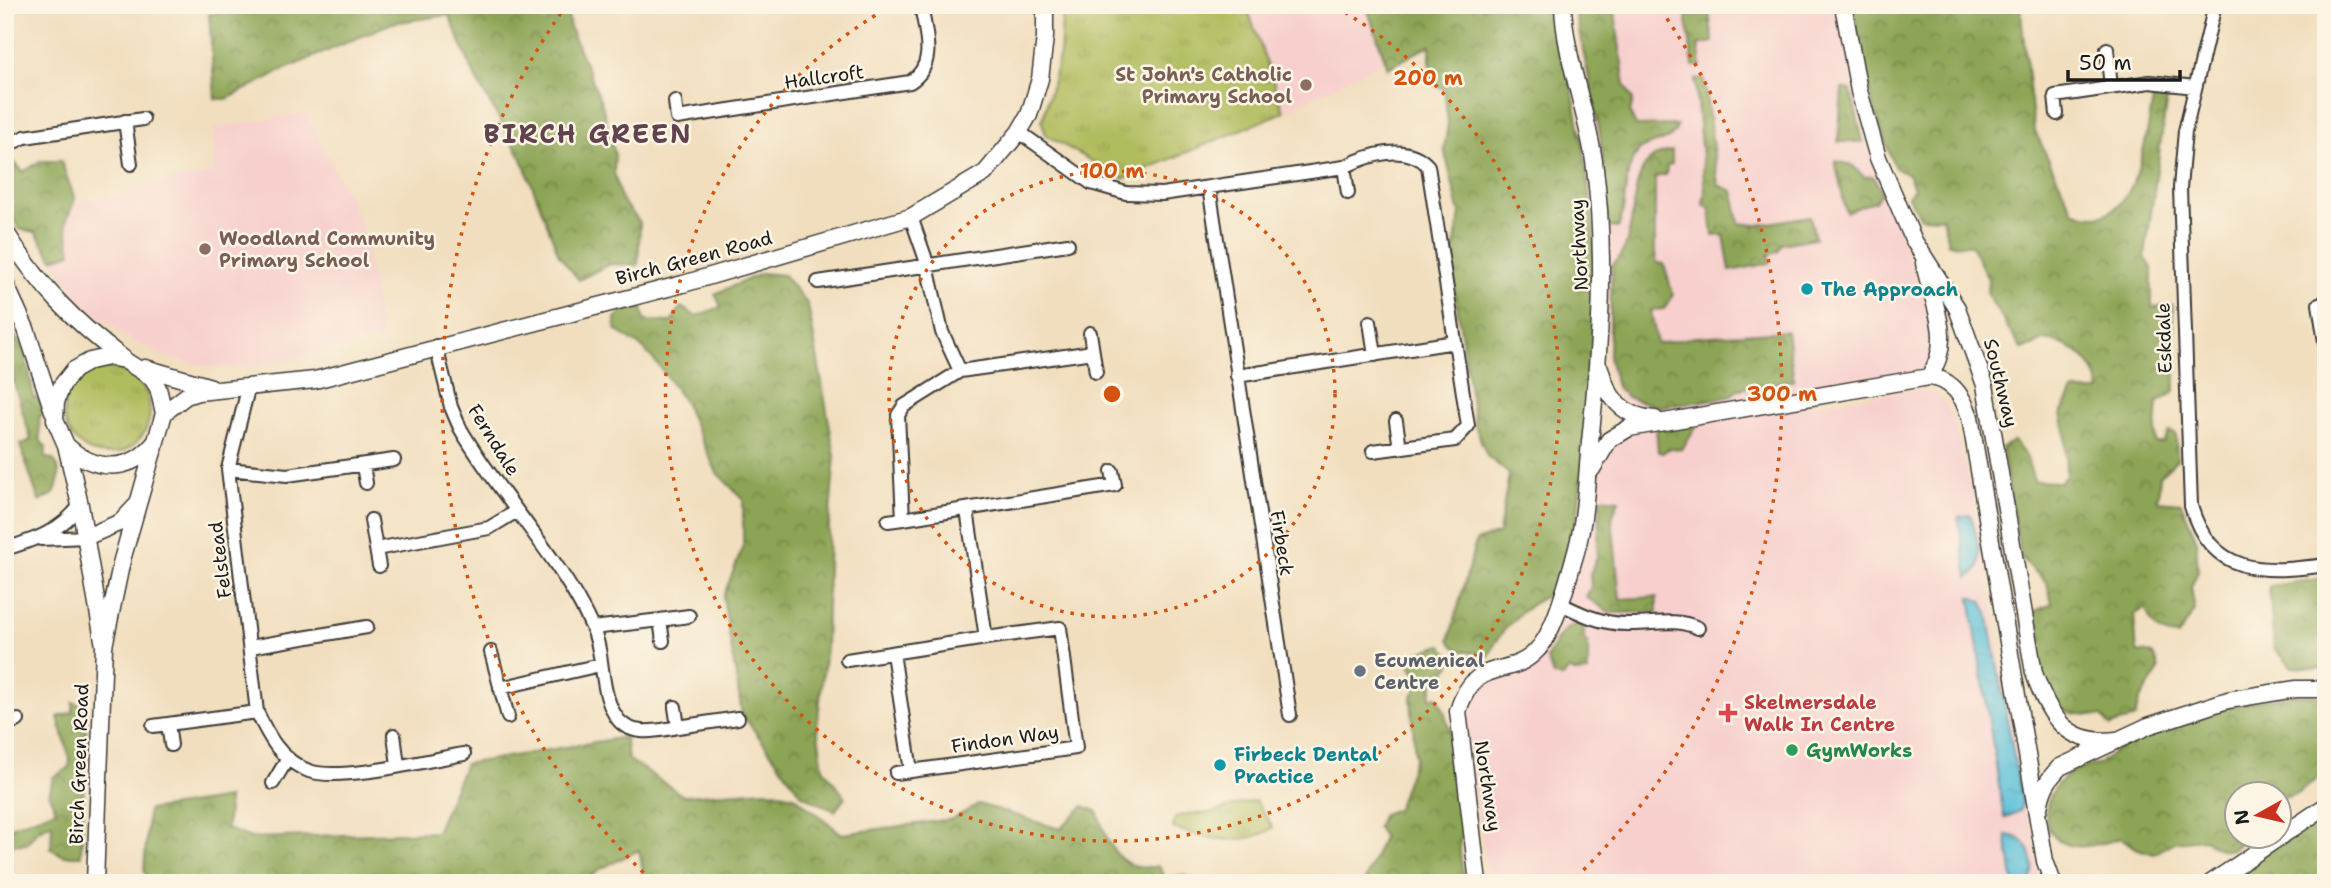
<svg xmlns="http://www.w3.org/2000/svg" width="2331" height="888" font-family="'Shantell Sans',sans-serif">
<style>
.built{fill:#f7d0cd}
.grass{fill:url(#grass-tufts);stroke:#666c3c;stroke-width:2}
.forest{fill:url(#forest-crowns);stroke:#546038;stroke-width:2}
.water{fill:url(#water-ripples);stroke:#3c6e7a;stroke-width:2}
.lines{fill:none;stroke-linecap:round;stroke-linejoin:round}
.minor-casing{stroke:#3c3934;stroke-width:16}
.tertiary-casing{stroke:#3c3934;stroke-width:19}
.minor{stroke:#fff;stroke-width:12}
.tertiary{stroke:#fff;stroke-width:16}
.ring{fill:none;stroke:#d4530e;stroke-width:3.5;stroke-dasharray:3.5 7}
.education-dot{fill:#8d6e63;stroke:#fcf5e5;stroke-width:2.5}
.culture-dot{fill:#0f9aa8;stroke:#fcf5e5;stroke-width:2.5}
.worship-dot{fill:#6b7280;stroke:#fcf5e5;stroke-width:2.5}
.health-dot{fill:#e0444e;stroke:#fcf5e5;stroke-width:2.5}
.leisure-dot{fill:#2e9e5b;stroke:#fcf5e5;stroke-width:2.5}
.labels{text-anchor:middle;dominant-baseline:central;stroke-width:5;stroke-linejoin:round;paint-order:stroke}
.education-label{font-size:19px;font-weight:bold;fill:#785e54;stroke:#fcf5e5;text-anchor:end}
.street-label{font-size:19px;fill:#1c1c1c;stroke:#fcf5e5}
.culture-label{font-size:19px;font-weight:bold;fill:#0d838f;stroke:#fcf5e5;text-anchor:start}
.worship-label{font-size:19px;font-weight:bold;fill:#5b616d;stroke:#fcf5e5;text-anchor:start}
.health-label{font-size:19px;font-weight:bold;fill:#be3a42;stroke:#fcf5e5;text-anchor:start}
.leisure-label{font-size:19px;font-weight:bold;fill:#27864d;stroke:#fcf5e5;text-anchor:start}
.district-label{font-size:26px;font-weight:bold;letter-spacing:2px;fill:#60434f;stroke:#fcf5e5}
.centre{fill:#d4530e;stroke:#fcf5e5;stroke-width:3.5}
.ring-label{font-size:21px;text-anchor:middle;font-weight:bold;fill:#d4530e;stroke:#fcf5e5;stroke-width:5;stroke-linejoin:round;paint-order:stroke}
</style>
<defs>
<pattern id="grass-tufts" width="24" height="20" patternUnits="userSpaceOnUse" patternTransform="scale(1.75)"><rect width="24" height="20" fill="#b0bc5d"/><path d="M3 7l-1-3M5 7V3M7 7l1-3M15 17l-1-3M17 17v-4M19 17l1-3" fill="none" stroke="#97a150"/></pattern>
<pattern id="forest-crowns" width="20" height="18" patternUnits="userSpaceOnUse" patternTransform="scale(1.75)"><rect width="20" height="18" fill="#8ca454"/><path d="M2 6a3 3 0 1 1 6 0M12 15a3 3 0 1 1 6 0" fill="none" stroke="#728545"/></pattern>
<pattern id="water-ripples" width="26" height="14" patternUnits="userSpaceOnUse" patternTransform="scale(1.75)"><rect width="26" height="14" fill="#5bc0d9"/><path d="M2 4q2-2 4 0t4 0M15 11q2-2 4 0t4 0" fill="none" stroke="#4fa4ba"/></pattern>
</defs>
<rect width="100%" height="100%" fill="#fcf5e5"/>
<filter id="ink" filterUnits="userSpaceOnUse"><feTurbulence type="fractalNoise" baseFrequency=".0143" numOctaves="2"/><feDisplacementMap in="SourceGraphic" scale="14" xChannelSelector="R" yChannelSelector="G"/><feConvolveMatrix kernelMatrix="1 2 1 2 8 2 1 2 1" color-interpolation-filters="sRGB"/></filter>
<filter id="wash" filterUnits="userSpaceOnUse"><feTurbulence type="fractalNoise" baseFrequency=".00686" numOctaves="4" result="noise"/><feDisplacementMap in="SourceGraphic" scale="28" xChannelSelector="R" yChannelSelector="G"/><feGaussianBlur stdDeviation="1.57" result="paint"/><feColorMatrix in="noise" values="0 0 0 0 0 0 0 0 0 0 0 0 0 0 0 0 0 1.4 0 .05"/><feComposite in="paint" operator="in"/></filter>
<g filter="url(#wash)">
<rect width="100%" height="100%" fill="#f1debe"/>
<!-- built -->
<path class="built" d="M1246,5H1375L1392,57L1284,112Z
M1572,5H1839L1861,126L1934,328L1936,337L1929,365L1913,375L1658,414H1651L1619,399L1607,368L1608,231L1605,175Z
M306,113L361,222L382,338L256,367H213L171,359L133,341L85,307L30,228L78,202L120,196L133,188L213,173L215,128Z
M1917,389L1937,394L1945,402L1953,417L1975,506L2042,883H1493L1487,872L1466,737L1468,711L1485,685L1503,674L1535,664L1551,647L1588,536L1598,467L1616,441L1642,430Z"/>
<!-- grass -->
<path class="grass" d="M1063,5H1246L1284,112L1123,179L1046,135L1042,122L1060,54Z
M64 411a43 43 0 1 1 86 0a43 43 0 1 1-86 0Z
M1256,801L1273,828C1242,848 1205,838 1173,828L1175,818C1191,810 1193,816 1207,813C1225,811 1238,802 1256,801Z"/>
<!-- forest -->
<path class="forest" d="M270,5H566L570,28L602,104L615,155L614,172L621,200L640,222L638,265L609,264L579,280L559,255L522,159L476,79L449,15L392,23L283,70L227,99H215L209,14Z
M1366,5H1556L1583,147L1593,220L1595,271L1593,350L1578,512L1555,590C1526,606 1502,625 1489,656C1473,650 1460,657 1449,640L1476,541L1499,533L1509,474L1487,456L1475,426L1451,266L1460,214L1444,149L1448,123L1444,89L1430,83V45L1388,68Z
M1574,5H1614L1625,85L1633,100L1630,113L1636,126L1677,125C1674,146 1648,139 1638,152C1621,173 1629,204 1618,228L1609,227L1600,134Z
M1685,5H1708L1713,42L1698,45L1701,66H1693Z
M1852,5H2020L2034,129L2073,211C2138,240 2145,136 2154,95L2167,97L2145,257L2152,268V308L2173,305L2175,391L2158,403L2155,443H2163L2169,432L2176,434L2177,459L2160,476L2158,501L2181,503L2196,538L2198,571L2191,587L2195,611L2178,636C2157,635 2153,626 2145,608L2134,614L2137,652C2153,652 2156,655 2159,670L2139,701L2135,718L2110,726L2102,716L2070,713L2047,701L2030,630L2035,611L2052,604L2047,583L2021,558L2002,447L2014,441L2027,458L2034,481L2060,482L2066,475L2065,431L2061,414L2073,391H2100C2096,361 2073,344 2044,339L2033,346L2021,349L1987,294L1988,279L1971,245L1948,244L1943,218L1920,217L1908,196L1914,189L1909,175L1895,168L1874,111Z
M1704,79L1718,185L1733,191L1739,223L1758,225L1810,216L1815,238L1782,244L1778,252L1768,255L1770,263L1730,271L1724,235L1713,236L1710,209L1703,204L1705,191L1695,80Z
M1842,89L1851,90L1863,142H1838Z
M1672,151V164L1667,166L1666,175L1655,177V254L1657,263L1664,264L1673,295L1664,309L1651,310L1657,344L1695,337L1787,331L1794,380L1739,389L1729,397L1659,407L1627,397L1617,387L1609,357L1612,265C1647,237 1616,158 1672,151Z
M41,161H61L75,199L66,222L71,253L53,259L35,232L19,229L5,207V163H15L23,172Z
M1835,161L1852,165L1864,177L1873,176L1882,192L1875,201L1846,212Z
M762,273L784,275L808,305L835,456L829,526L826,647L817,727L823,768L845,797L835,811L802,795L742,714L723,597L743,547V499L717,473L683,400L660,367L644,349L615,329V318L624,310L642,308L645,321L671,322L681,307L696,316L721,307L715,294Z
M5,329C28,341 29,375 34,398L40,399L43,414L39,418L40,440L46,447L45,458L53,459C63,472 59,481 54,494L39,501L20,445L31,440L11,373L5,369Z
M1694,421L1696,427L1682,449L1669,448L1663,453L1658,452L1656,427Z
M1601,498L1619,500L1612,518L1620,599L1657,597V612L1610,613L1586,597L1591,587L1590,574L1597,557Z
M2326,578V669L2292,667L2274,648L2269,586Z
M1579,623L1584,629V640L1588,643V672L1576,673L1569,669L1563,677L1553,676L1547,658C1554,644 1563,626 1579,623Z
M1442,645L1449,654L1451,666L1444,673H1436L1430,698L1437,696C1452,720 1463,793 1463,823C1464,830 1460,837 1460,845C1459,857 1463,871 1465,883H1364L1383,837L1377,827L1383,814L1397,809L1415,757L1411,698L1421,679L1409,665L1408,656Z
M2289,695L2326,696V771L2300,792L2279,800L2278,794H2236V818L2231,821L2236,836L2242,838C2233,857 2217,851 2205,839L2174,842L2154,854L2135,848L2121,838C2106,843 2089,848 2073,846C2029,840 2041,767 2098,765C2151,717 2222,708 2289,695Z
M73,702L87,708L81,856H64L51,849L52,823L36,832L27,844L5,845V829L56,810L49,795L53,777L69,768L70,759L58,717L73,712Z
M625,737L628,759L684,796L765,790L794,796L842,834L952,819L979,804L1060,829L1083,806L1097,811C1108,843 1118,875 1159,866L1166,879L1183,875L1206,883H645L639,850L600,869L583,883H154L144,872L148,810L228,798L227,829L251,838L436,832L465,764Z
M2326,812V883H2221Z"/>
<!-- water -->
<path class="water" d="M1971,515C1975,534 1990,567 1968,578L1958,517Z
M1970,597L1982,601L1988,613L2022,801L2020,811L2004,818Z
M2006,835C2030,836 2038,864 2029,883H2014Z"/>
</g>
<g filter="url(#ink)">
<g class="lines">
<defs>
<path id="minor" d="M2215,5L2185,131L2180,188L2191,506C2211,577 2266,573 2326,565
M2107,49L2111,87
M675,101L677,118L910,82C938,64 925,33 921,5
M2057,114L2055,96L2150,82L2195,87
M125,121L131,164
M1019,132L1091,183L1126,193L1162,194L1344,167L1348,193
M5,146L25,137L143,119
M1344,167C1368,155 1407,142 1428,166L1468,426L1455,440L1373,451
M1209,187L1290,715
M818,282L1068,244
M2326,303L2319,304L2326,348
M1370,322L1375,355
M1090,333L1096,372
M436,346L451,407L460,428C500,497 558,554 592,627C605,654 599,689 615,715C628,738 656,731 678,727
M960,371L1093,352
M1237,376L1455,342
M248,389L228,469L257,712C268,736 281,761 309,771C341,782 428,760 464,754
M1396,421L1400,448
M363,466L366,483
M228,469L287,475L394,460
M903,519L1115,485L1112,471
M371,520L379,566
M888,521L903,519L898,415L904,406L960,371L942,332L925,257L911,217
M41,539L86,537
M5,549C34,540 62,531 80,505
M376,549L489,528L517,511
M1559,603C1581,614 1602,624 1627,624C1653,625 1674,617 1698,628
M593,628L660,620
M663,641L660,620L689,616
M250,647L367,627
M491,652L508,717
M893,653L911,771L896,773
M847,660L986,638L967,510
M500,688L600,665
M675,707L678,727L738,718
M168,724L171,745
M5,725L18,720
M153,726L257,712
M394,735L398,765
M911,771L1076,748L1060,628L986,638
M273,783L288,758"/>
<path id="tertiary" d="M1843,5L1859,91L1878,158L1914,241L1957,308L1985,385L2034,673C2049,716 2066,746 2117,740
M5,231C39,286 73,321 124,359
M1924,263C1932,304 1955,338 1929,377
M5,283L26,329L53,411
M145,368L211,387
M1600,368C1607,397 1622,417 1655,419
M164,413L186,396L198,392L315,380L683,284L911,217L985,173L1019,132L1029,115L1040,79L1045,37V5
M66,445C94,472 131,474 156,441
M1592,469L1609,440L1629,428L1929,377C1952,379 1963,396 1970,417L2045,861L2053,883
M86,537L121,522L136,506
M2039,808C2042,790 2047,780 2060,767L2148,726L2228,700L2296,689H2326
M95,883L104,646L122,560L164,413L158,388L151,377L124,360L108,357L90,361L74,370L62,385L56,402L55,420L66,445L80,505L104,646
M1478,883L1458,711C1476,653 1509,681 1537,650C1554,633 1566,586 1573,562C1586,522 1586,483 1590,442C1600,347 1607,256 1594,161C1587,112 1564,54 1563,5
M2211,883L2326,806"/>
</defs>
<!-- minor casing -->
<use href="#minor" class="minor-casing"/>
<!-- tertiary casing -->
<use href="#tertiary" class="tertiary-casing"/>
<!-- minor -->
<use href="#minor" class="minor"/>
<!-- tertiary -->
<use href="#tertiary" class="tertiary"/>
</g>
</g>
<!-- distance rings -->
<g class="ring">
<circle cx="1112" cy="394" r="223"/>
<path d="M1336 7A447 447 0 1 1 889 7"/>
<path d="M651 880A670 670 0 0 1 563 10M1661 10A670 670 0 0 1 1573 880"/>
</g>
<!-- markers -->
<g class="education-dot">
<circle cx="1306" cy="85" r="7"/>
<circle cx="205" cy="249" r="7"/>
</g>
<g class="culture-dot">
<circle cx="1807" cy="289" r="7"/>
<circle cx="1220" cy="765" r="7"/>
</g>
<circle class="worship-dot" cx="1360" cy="671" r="7"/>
<path class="health-dot" d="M1724.5 702.5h7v7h7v7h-7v7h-7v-7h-7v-7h7z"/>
<circle class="leisure-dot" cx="1792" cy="750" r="7"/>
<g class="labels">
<!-- education labels -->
<g class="education-label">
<text x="1292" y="74">St John's Catholic<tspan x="1292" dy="22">Primary School</tspan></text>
<text x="219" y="238" text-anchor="start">Woodland Community<tspan x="219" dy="22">Primary School</tspan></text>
</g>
<!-- street labels -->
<g class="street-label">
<text transform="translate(824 77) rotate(-8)">Hallcroft</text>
<text transform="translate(1579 245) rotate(-93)">Northway</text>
<text transform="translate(694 258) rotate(-15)">Birch Green Road</text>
<text transform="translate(2164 338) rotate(-92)">Eskdale</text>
<text transform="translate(2001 383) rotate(76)">Southway</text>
<text transform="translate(494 440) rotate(58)">Ferndale</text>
<text transform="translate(1282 543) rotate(81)">Firbeck</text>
<text transform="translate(220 560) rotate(-97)">Felstead</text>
<text transform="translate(1005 739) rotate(-8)">Findon Way</text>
<text transform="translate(79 764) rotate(-88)">Birch Green Road</text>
<text transform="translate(1488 786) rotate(81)">Northway</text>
</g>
<!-- culture labels -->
<g class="culture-label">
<text x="1821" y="289">The Approach</text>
<text x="1234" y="754">Firbeck Dental<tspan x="1234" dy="22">Practice</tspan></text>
</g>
<!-- worship labels -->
<g class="worship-label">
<text x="1374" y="660">Ecumenical<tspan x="1374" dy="22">Centre</tspan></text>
</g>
<!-- health labels -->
<g class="health-label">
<text x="1744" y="702">Skelmersdale<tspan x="1744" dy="22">Walk In Centre</tspan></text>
</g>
<!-- leisure labels -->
<g class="leisure-label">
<text x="1806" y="750">GymWorks</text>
</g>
<!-- district labels -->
<g class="district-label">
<text x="588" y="133">BIRCH GREEN</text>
</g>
</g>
<circle cx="1112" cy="394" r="10" class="centre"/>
<g class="ring-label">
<text x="1428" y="85">200 m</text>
<text x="1112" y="178">100 m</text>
<text x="1782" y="401">300 m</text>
</g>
<!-- margin -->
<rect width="2331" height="888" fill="none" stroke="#fcf5e5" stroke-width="28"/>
<!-- north arrow -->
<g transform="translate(2258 815) rotate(262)"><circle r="33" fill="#fcf5e5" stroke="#a29e95" stroke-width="2"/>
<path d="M0-5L12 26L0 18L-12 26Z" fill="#c8321e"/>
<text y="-10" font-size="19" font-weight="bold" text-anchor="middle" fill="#1c1c1c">N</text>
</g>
<!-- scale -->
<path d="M2068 70v10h112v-10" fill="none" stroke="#1c1c1c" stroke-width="3.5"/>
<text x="2079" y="70" font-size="21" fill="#1c1c1c" stroke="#fcf5e5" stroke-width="5" paint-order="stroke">50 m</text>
</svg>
